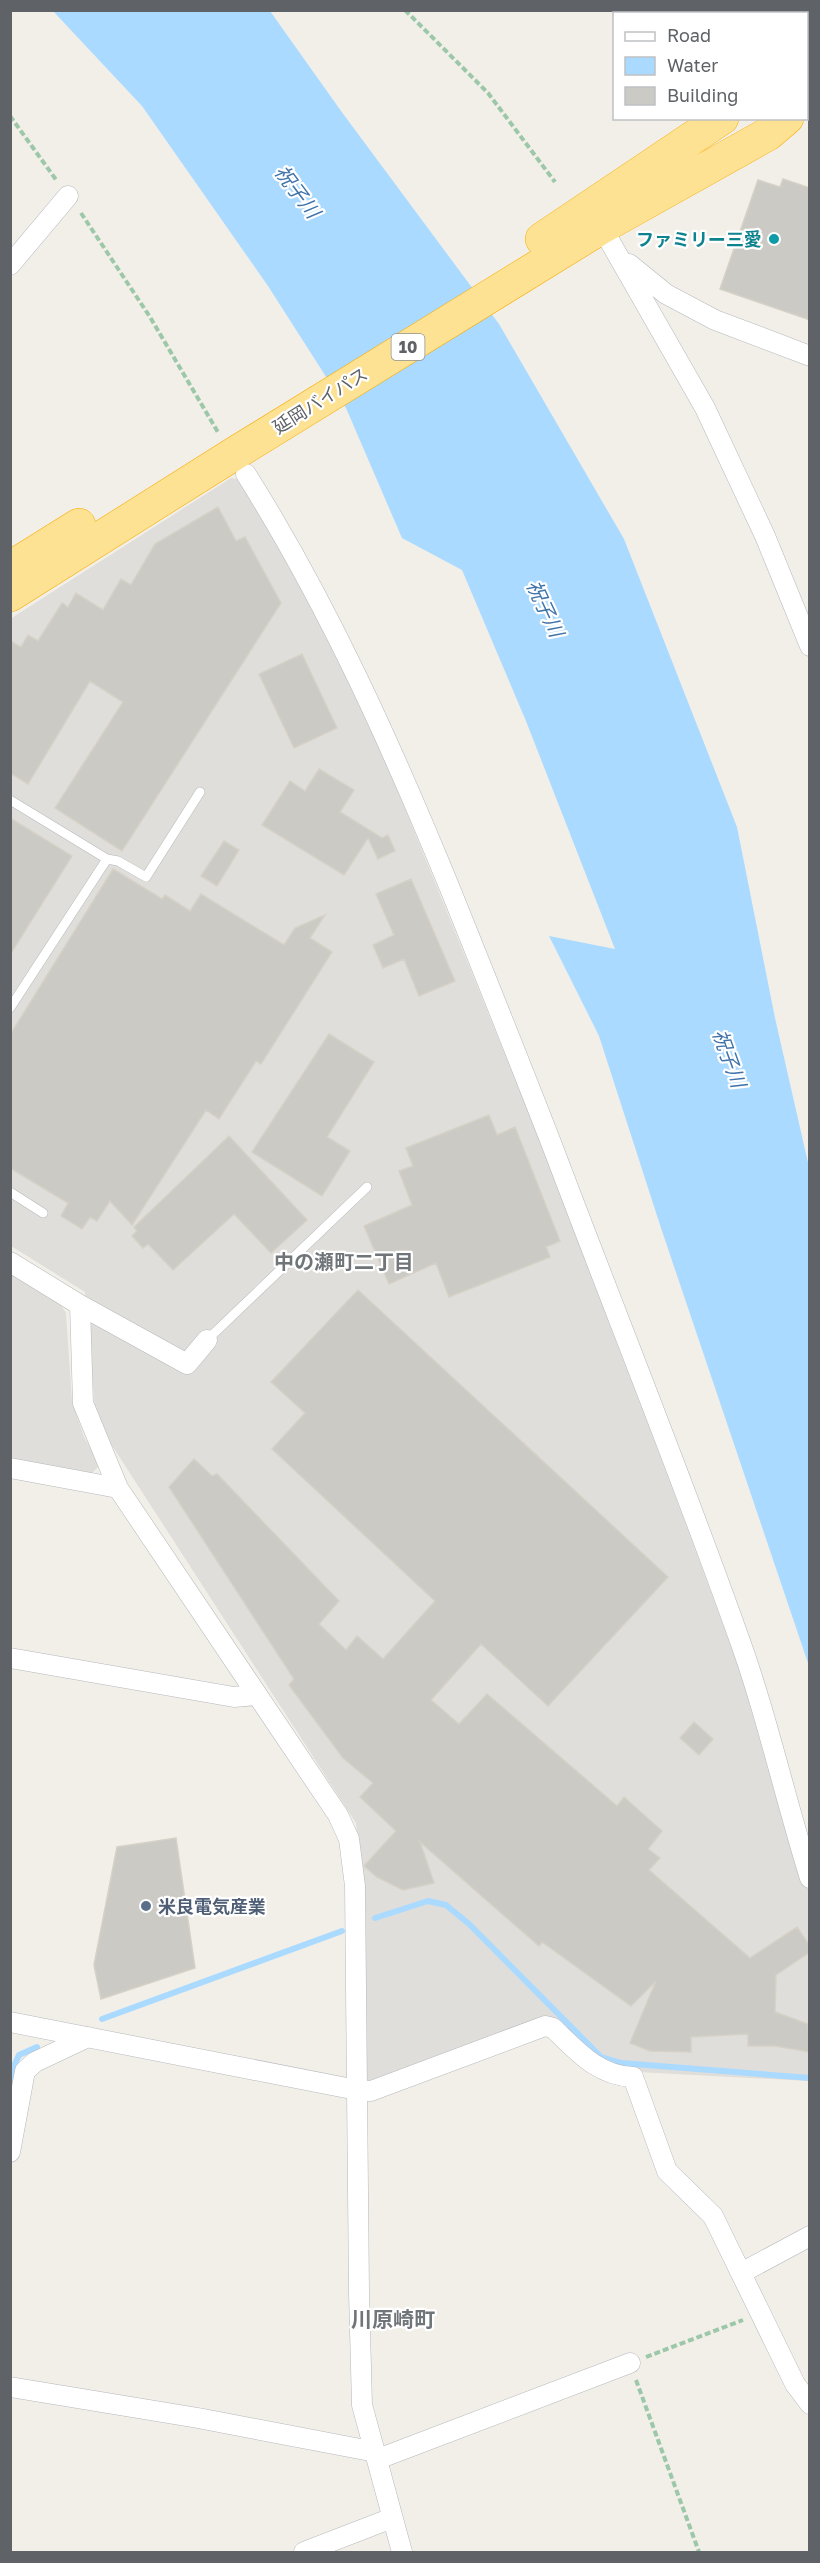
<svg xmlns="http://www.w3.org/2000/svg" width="820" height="2563" font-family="'Golos Text','Noto Sans JP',sans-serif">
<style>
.industrial{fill:#e0deda}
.water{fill:#aadaff}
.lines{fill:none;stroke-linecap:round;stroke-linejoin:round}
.stream{stroke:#aadaff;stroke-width:6}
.building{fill:#cccac5;stroke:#d6d1c6;stroke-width:1.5}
.lane-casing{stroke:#b5b8bc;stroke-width:10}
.street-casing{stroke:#b5b8bc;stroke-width:21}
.highway-casing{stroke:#f9ab00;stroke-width:34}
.path{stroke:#9cc7a9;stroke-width:4;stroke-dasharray:6 3;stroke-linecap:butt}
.lane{stroke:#fff;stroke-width:9}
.street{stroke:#fff;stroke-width:20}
.highway{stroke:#fde293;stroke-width:33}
.culture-dot{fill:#0f9aa8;stroke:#fff;stroke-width:2}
.service-dot{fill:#5c6f8a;stroke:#fff;stroke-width:2}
.labels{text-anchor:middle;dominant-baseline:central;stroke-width:4.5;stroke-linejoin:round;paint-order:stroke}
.shield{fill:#fff;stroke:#8f9295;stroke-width:1.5}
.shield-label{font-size:16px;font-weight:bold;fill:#5f6368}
.culture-label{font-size:18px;font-weight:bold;fill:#0d838f;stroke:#fff;text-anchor:end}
.street-label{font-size:18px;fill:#5f6368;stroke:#fff}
.service-label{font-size:18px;font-weight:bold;fill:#4e5e75;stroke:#fff;text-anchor:start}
.water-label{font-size:20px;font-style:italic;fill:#4174aa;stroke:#fff}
.neighbourhood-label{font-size:20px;font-weight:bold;fill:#70757a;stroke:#fff}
.quarter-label{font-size:21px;font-weight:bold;fill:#70757a;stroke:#fff}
</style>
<rect width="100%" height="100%" fill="#f1efe8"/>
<!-- industrial -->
<path class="industrial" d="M231,478L241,480L306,592L378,742L592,1269L744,1682L809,1886V2081L619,2071L595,2060L548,2016L367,2086L360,1857L356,1823L102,1430L95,1408L85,1292L11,1246L10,619Z
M10,1271L58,1300L66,1313L72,1401L84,1437L100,1465L91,1474L11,1460Z"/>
<!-- water -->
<path class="water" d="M53,11H270L341,111L499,324L624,539L737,827L775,1018L809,1167V1666L661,1228L599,1036L549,936L615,949L526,721L462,570L402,538L346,408L268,286L142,106Z"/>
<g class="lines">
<!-- stream -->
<path class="stream" d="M375,1918L428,1901L446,1905L469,1924L601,2057L621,2063L810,2078
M102,2019L342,1931
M10,2082L13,2068L19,2055L37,2047"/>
</g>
<!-- building -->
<path class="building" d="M783,179L810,188V320L720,289L758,180L780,187Z
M218,507L236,541L245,537L281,603L122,851L55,808L123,702L90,681L28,784L10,773V641L21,647L28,635L38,641L62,603L68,607L76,593L103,610L121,579L131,585L155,544Z
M302,654L337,728L294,748L259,674Z
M319,769L354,790L340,812L382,838L388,835L395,851L378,859L368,838L344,875L262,825L290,781L305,791Z
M10,818L72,856L10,955Z
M224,841L239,850L217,886L201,876Z
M113,869L162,899L165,895L190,911L201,894L284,945L295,928L325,915L310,938L332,952L261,1064L256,1061L219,1119L206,1110L132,1225L110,1201L97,1221L90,1217L82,1229L61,1216L68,1203L10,1168V1035Z
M411,879L455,981L419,996L404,959L383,968L373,945L394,935L376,894Z
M329,1034L374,1062L327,1137L350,1151L322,1196L252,1152Z
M489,1115L497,1135L515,1127L560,1241L546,1247L550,1257L449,1297L436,1263L389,1284L364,1226L412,1205L399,1171L413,1166L406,1148Z
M229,1136L307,1220L271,1253L234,1214L173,1270L148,1244L143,1248L132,1236L137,1231L134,1227Z
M358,1290L668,1577L548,1706L481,1644L431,1700L459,1724L487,1694L617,1806L624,1797L662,1831L648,1849L660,1858L649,1870L750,1958L797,1927L810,1946V1952L776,1975L775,2012L808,2024L810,2052L775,2046H748V2034L691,2037V2052L650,2051L630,2043L656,1981L631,2006L542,1942L539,1946L420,1842L434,1883L403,1890L377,1877L364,1866L396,1831L360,1797L373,1783L343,1758L289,1685L294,1679L169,1487L194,1459L212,1476L217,1474L339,1601L319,1624L346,1650L357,1636L383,1659L435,1601L272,1449L305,1413L271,1382Z
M694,1722L713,1739L699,1755L680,1738Z
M176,1838L195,1968L101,1999L94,1965L117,1847Z"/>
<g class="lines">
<defs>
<path id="lane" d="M10,800L107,859L10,1008
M107,859L118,861L146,877L200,792
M10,1192L43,1213
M207,1340L367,1187"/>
<path id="street" d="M597,219L705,408L765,536L810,646
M629,264L666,294L715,320L810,356
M10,265L68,196
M246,474C329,606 392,747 451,891C486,978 521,1065 555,1153C615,1312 679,1470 736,1630C766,1711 784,1795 810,1878
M10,1262L80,1305L83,1403L118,1488L338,1815L349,1839L355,1886L359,2293L362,2405L402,2552
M80,1305L187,1364L207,1340
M10,1468L118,1488
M10,1658L234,1697L257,1695
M10,2022L357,2090L371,2091L545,2026L553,2028C577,2051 598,2076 633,2077L667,2171L713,2216L795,2384L810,2404
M10,2152L25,2071L35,2062L88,2037
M741,2273L810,2236
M10,2387L198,2418L376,2452
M378,2459L630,2363
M304,2552L392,2518"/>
<path id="highway" d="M806,52L810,48
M806,103L810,100
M542,239L722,118
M10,568L79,525
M10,595L237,452L602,227L768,134L787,118"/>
</defs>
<!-- lane casing -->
<use href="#lane" class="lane-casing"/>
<!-- street casing -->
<use href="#street" class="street-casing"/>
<!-- highway casing -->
<use href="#highway" class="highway-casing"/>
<!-- path -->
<path class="path" d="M405,10L488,93L555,182
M10,116L57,181
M81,213L150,317L219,434
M646,2357L743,2320
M636,2380L699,2552"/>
<!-- lane -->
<use href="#lane" class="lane"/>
<!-- street -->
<use href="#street" class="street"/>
<!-- highway -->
<use href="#highway" class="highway"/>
</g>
<!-- markers -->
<circle class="culture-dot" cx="774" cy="239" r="6"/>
<circle class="service-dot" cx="146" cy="1906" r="6"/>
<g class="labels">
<!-- shield labels -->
<rect class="shield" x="391.5" y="334" width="33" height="26" rx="4.5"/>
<g class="shield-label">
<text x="408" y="347">10</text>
</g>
<!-- culture labels -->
<g class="culture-label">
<text x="762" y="239">ファミリー三愛</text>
</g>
<!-- street labels -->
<g class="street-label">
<text transform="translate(320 400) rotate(-32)">延岡バイパス</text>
</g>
<!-- service labels -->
<g class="service-label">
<text x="158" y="1906">米良電気産業</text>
</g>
<!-- water labels -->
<g class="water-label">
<text transform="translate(298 191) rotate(53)">祝子川</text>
<text transform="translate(546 608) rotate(65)">祝子川</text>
<text transform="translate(730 1058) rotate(70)">祝子川</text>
</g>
<!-- neighbourhood labels -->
<g class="neighbourhood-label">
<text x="344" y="1261">中の瀬町二丁目</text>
</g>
<!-- quarter labels -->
<g class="quarter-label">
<text x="393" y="2319">川原崎町</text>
</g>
</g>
<!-- border -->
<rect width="820" height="2563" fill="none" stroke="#5f6368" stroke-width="24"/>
<!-- legend -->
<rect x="613" y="12" width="195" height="108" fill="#ffffff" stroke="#bfc1c3" stroke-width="1.5"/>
<rect x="625" y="32" width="30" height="9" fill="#ffffff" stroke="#bfc1c3" stroke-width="1.5"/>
<text x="667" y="42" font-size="18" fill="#5f6368">Road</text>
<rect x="625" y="57" width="30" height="18" fill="#aadaff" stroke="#bfc1c3" stroke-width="1.5"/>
<text x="667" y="72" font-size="18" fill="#5f6368">Water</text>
<rect x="625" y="87" width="30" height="18" fill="#cccac5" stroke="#bfc1c3" stroke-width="1.5"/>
<text x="667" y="102" font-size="18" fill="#5f6368">Building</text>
</svg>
